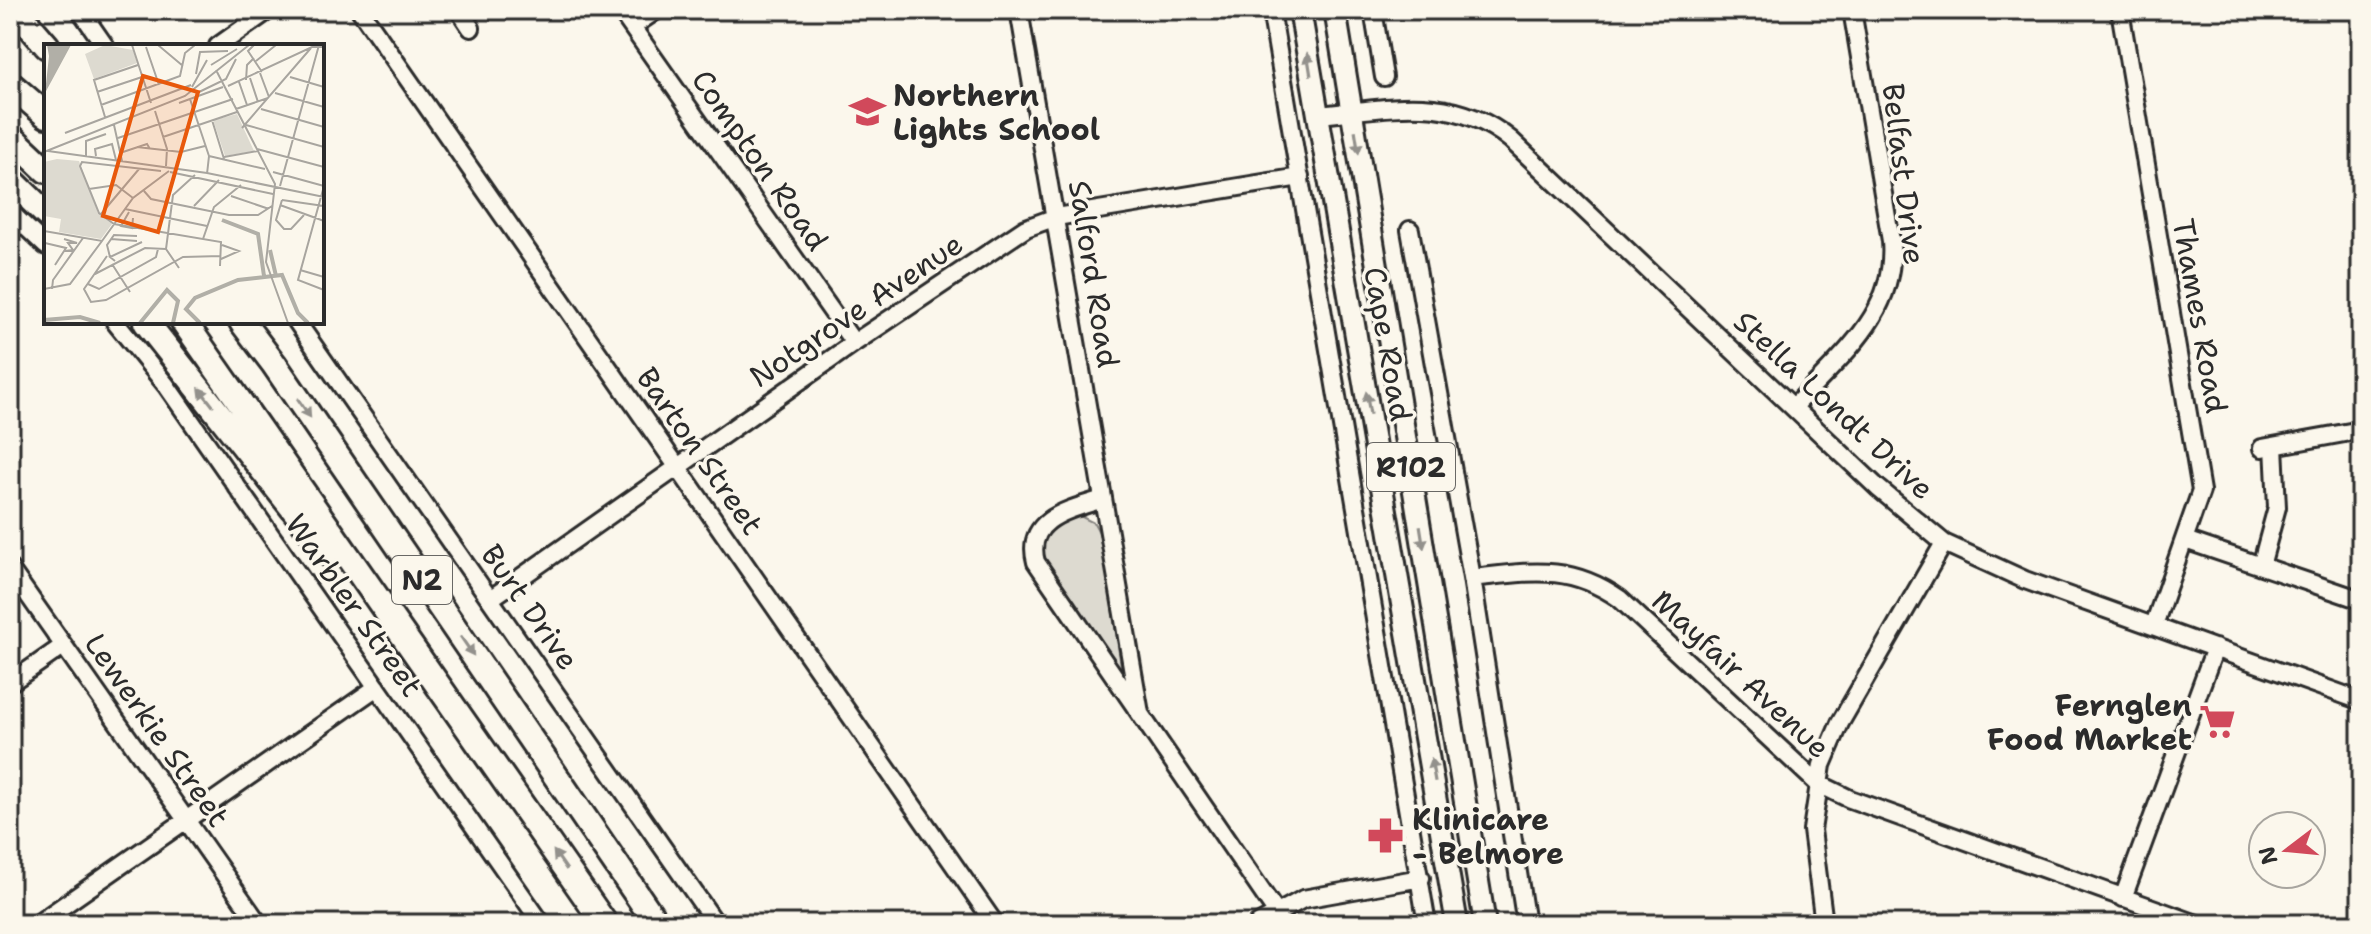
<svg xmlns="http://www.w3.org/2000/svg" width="2371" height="934" font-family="'Shantell Sans',sans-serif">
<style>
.green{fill:#dddad0;stroke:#84827e;stroke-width:2}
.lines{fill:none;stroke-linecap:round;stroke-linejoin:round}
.minor-casing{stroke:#2b2b2b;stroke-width:22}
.major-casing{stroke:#2b2b2b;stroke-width:26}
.highway-casing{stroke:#2b2b2b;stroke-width:30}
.minor{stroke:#fbf7ec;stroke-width:16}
.major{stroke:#fbf7ec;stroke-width:20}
.highway{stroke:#fbf7ec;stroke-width:24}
.oneway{fill:#93918c}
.labels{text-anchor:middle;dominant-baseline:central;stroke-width:7;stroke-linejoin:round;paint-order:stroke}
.shield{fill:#fbf7ec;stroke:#696865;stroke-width:2}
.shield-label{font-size:28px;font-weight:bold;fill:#2b2b2b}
.poi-label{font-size:30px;font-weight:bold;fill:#2b2b2b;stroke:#fbf7ec;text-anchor:start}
.street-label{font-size:30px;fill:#2b2b2b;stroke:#fbf7ec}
.inset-river{fill:none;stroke:#b1afa7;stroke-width:4}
.inset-road{fill:none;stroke:#a8a59f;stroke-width:2}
.view{fill:#e8590c;fill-opacity:0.15;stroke:#e8590c;stroke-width:4}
.inset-edge{fill:none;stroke:#2b2b2b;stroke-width:4}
</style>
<rect width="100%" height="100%" fill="#fbf7ec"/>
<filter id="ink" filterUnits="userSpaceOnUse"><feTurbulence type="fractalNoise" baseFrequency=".0125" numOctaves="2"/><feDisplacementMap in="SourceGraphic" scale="16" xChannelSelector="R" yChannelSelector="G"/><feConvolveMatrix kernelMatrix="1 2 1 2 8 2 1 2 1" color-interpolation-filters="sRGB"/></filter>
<g filter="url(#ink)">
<!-- green -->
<path class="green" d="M1080,516L1094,523L1101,536L1122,672L1041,553C1045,532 1058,518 1080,516Z"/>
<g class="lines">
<defs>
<path id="minor" d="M80,10L105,46
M360,10L995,924
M459,10L471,28
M620,10L854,343
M1019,10L1140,713
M1271,10L1427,924
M1373,10L1384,77
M2120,10L2201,491L2154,625
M632,27L657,10
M218,46L269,10
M1317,115C1388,109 1451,91 1511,140L1878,488L1944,543L2025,580L2361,701
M10,212L46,246
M1410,230L1472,578L1526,924
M115,322L166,385L542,924
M297,322L716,924
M1794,407C1840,355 1897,315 1891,241L1852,10
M2262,448L2361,430
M1103,499C1072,509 1024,518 1036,562L1276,912
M2185,540L2361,600
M2261,566L2277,507L2274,446
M10,569L259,924
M1472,578C1530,572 1569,563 1620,599L1817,783L1850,799L2197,924
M490,599L854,343L1026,228L1056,217L1300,177
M10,683L63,646
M2123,898L2215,648
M37,924L377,687
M1258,924L1303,899L1421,878
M1824,924L1812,830L1822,765L1840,723L1944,543"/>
<path id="major" d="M1300,10L1457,924
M1335,10L1485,924"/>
<path id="highway" d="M16,10L47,46
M10,84L46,115
M10,136L46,170
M10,179L46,214
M146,322L329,554
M184,322L605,924
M242,322L274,364L657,924"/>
</defs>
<!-- minor casing -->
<use href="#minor" class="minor-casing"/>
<!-- major casing -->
<use href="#major" class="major-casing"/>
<!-- highway casing -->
<use href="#highway" class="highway-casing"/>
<!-- minor -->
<use href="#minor" class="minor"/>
<!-- major -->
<use href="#major" class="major"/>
<!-- highway -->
<use href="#highway" class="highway"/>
</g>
<!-- one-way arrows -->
<defs><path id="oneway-solid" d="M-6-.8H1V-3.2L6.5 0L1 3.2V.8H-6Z" transform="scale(2)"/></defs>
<g class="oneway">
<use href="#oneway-solid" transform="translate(1309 64) rotate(-99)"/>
<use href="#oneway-solid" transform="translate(1357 142) rotate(81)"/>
<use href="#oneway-solid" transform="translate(206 397) rotate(-128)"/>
<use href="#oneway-solid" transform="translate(1368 403) rotate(-100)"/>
<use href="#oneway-solid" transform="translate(304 408) rotate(56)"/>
<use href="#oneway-solid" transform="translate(1422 537) rotate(81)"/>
<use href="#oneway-solid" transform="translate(467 646) rotate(56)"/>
<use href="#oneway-solid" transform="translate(1433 770) rotate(-100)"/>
<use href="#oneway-solid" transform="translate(560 860) rotate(-125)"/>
</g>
</g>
<!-- icons -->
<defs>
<symbol id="school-bare" viewBox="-9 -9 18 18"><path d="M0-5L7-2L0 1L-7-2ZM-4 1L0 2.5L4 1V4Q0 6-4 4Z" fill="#d1495b" stroke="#fbf7ec" stroke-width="2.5" paint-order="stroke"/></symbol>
<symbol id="supermarket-bare" viewBox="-9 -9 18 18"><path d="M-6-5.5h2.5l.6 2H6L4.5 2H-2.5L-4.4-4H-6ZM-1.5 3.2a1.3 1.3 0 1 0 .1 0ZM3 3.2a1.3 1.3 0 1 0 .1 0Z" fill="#d1495b" stroke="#fbf7ec" stroke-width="2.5" paint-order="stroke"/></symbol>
<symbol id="pharmacy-bare" viewBox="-9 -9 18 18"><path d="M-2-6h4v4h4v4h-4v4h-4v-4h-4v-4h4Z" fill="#d1495b" stroke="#fbf7ec" stroke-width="2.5" paint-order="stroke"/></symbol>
</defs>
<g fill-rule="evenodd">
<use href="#school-bare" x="842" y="86" width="51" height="51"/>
<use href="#supermarket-bare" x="2192" y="696" width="51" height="51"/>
<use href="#pharmacy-bare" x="1360" y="810" width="51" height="51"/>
</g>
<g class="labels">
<!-- shield labels -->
<g class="shield">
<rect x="1367" y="443" width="88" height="48" rx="6"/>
<rect x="392" y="556" width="60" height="48" rx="6"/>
</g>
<g class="shield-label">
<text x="1411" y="467">R102</text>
<text x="422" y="580">N2</text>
</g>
<!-- poi labels -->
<g class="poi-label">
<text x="893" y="95">Northern<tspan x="893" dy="34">Lights School</tspan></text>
<text x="2192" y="705" text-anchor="end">Fernglen<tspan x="2192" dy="34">Food Market</tspan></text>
<text x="1412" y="819">Klinicare<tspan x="1412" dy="34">- Belmore</tspan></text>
</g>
<!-- street labels -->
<g class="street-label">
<text transform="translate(760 160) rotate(55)">Compton Road</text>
<text transform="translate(1904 174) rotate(83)">Belfast Drive</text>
<text transform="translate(1094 274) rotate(81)">Salford Road</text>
<text transform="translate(856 310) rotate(-34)">Notgrove Avenue</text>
<text transform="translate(2200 316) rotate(80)">Thames Road</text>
<text transform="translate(1388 344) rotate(80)">Cape Road</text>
<text transform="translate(1834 405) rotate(43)">Stella Londt Drive</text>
<text transform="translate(700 451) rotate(55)">Barton Street</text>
<text transform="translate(354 605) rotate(55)">Warbler Street</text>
<text transform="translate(530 607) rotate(55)">Burt Drive</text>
<text transform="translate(1741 674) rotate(43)">Mayfair Avenue</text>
<text transform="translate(157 730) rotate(55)">Lewerkie Street</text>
</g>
</g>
<!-- overview -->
<g transform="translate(44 44)">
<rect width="280" height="280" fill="#fbf7ec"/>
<path d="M61,1L89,6L93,19L50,35L41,10ZM193,70L210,107L181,112L169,76ZM13,115L35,117L54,169L68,180L57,195L15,188L17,175L0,172V118Z" fill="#dddad0"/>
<path d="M3,1H27L1,49L5,12Z" fill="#b1afa7"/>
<path class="inset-river" d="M178,176L214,190L220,232M226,206L232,232M0,276L36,273L56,279M96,279L123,246L134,257L129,279M156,279L142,265L151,254L194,236L238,231L254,269L264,279"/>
<path class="inset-road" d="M88,1L107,59M114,1L139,22M210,1L204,7L218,28M102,3L115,41M212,17L232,1M167,21L193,5M172,26L231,140L222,218L244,279M216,29L225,53M152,30L156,8L184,7M246,33L280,43M206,34L214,58M202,36L203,21L210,14M195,38L203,61M184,42L268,3H280M148,43L163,16M53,48L98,33M153,49L182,35L192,15M231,49L280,63M146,55L165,112L163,130M135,59L179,43M57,61L136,32L141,9L151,1M192,65L224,54M217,65L280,83M111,67L123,105L122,122M61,73L50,36L94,21M168,76L180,115M70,81L78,117M202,81L280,103M198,84L267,4M21,89L147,41M119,93L193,68M74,94L189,55M93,103L137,108L161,102M213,105L280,123M4,107L163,129L280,153M0,108L141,52L205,1M79,108L103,100L106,105M42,112V97L62,90M52,112L51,105L68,100L72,116M165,112L221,125M180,113L214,107M117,127L38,118L36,122L55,169L70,180L177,198L176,222M126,128L229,150M229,128L280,142M236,142L275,1M280,142L254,236L280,246M45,145L72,141L89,154M100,147L107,155L185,171H214L228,162M187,152L225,165M238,156L232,176L240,185H247L260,171M238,156L280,162M236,161L280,177M150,162L175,136M81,165L163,182M85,168L77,182L88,184L89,174M57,170L95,125M0,187L58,197L89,154L125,127M20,195L33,199H24L29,206L21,207M67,195L93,197M159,195L170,163L197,141M1,199L22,204L11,221M63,212L40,245L47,258L62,256L139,213L177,212M66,213L63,201L70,191L93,192M177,215L195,207L178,201M71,217L66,213L98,198M68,220L86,248M135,224L122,205L129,151L151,131M256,226L280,233M51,230L101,204L122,205M44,240L55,245L112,213L114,205M0,245L26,240L58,197M8,245L9,236L39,194"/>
<path class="view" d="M99,32L154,48L114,188L59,172Z"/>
<rect width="280" height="280" class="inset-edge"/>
</g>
<!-- margin -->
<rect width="2371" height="934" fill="none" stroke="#fbf7ec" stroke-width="40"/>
<rect x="20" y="20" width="2331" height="894" fill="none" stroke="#2b2b2b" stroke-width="3" filter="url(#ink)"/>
<!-- north arrow -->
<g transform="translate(2287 850) rotate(254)"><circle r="38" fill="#fbf7ec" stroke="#a8a59f" stroke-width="2"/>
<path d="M0-6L14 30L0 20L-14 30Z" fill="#d1495b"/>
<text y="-12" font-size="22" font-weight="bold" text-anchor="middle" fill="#2b2b2b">N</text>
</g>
</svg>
